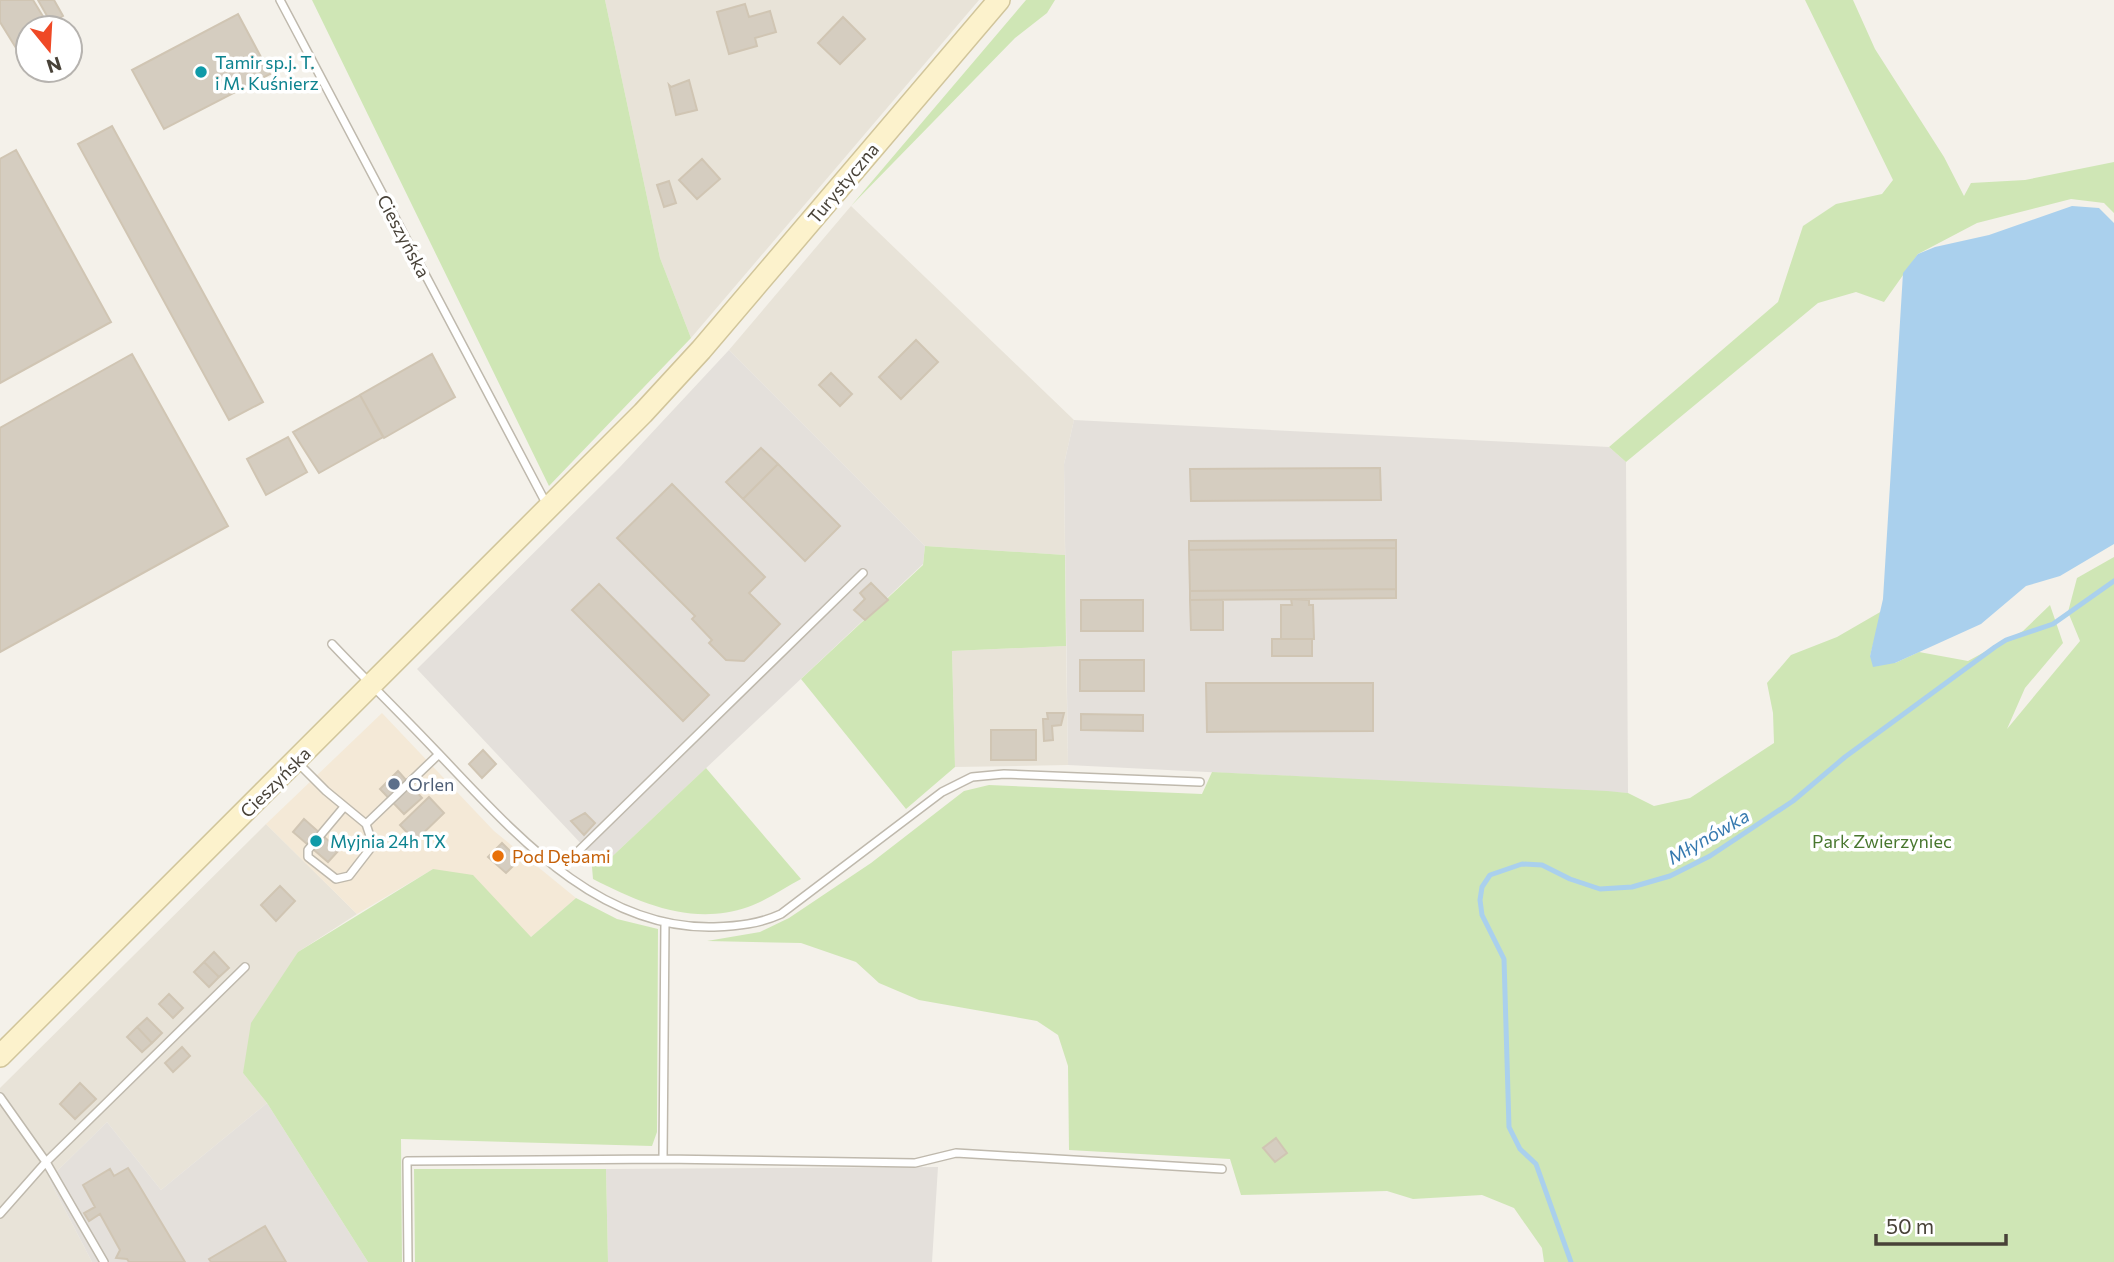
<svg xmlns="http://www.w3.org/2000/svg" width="2114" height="1262" font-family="Commissioner,sans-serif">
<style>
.residential{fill:#e8e3d8}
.commercial{fill:#f4e9d7}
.industrial{fill:#e4e0db}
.green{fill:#cfe6b5}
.water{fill:#aad0ed}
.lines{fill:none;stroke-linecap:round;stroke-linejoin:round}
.stream{stroke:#aad0ed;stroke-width:5}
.building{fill:#d5cdc0;stroke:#d0c5b3;stroke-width:2}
.service-casing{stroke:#bfb9ad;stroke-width:10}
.secondary-casing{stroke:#d1c59b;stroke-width:24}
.service{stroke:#fff;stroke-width:7}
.secondary{stroke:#fcf2cc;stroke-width:21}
.culture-dot{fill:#0f9aa8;stroke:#fff;stroke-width:2.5}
.service-dot{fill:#5c6f8a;stroke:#fff;stroke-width:2.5}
.food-dot{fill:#e8710a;stroke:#fff;stroke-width:2.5}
.labels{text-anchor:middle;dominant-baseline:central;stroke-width:7;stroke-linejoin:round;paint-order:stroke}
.culture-label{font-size:18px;fill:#0d838f;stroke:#fff;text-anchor:start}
.street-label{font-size:18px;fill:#484238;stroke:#fff}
.service-label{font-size:18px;fill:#4e5e75;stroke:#fff;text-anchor:start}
.park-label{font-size:18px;fill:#48772e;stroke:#fff}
.food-label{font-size:18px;fill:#c56008;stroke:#fff;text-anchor:start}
.water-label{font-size:19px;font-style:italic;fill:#3679af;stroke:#fff}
</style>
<rect width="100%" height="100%" fill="#f4f1ea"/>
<!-- residential -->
<path class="residential" d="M605,0H979L691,338L660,258Z
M851,206L1074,420L1064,464L1065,555L925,546L729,350Z
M1066,646L1068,765L955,767L952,651Z
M266,824L357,914L298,952L243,1073L267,1103L161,1190L107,1122L49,1179L92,1262H0V1088Z"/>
<!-- commercial -->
<path class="commercial" d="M382,713L494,831L576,898L531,937L433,869L357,914L266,824Z"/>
<!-- industrial -->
<path class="industrial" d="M729,350L925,546L923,564L602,866L417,669L619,468Z
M1074,420L1609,447L1626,462L1628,793L1068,765L1064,464Z
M267,1103L368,1262H92L49,1179L107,1122L161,1190Z
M938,1167L932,1262H608L606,1169Z"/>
<!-- green -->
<path class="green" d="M312,0H605L660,258L691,338L549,486Z
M1026,0H1055L1047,13L1015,38L851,206Z
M1805,0H1853L1875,49L1944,157L1964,196L1971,183L2025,180L2114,162V213L2104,203L2071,199L1977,223L1918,254L1884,302L1856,292L1818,303L1626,462L1609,447L1778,302L1803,226L1836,204L1882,194L1893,180Z
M925,546L1065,555L1066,646L952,651L955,767L906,809L801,679L923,565Z
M2114,557V1262H1544L1542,1248L1514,1208L1482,1195L1413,1199L1387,1191L1241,1195L1230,1159L1069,1150L1068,1066L1058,1035L1037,1021L919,1000L879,983L856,962L801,943L707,941L760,932L789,918L871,863L964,791L989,785L1202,794L1212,772L1607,791L1628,793L1654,806L1690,798L1774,743L1773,713L1767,683L1791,655L1837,637L1882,611L1870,656L1895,663L1919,652L1968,661L2023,631L2050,605L2063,643L2025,688L2007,729L2080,641L2068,612L2077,578Z
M706,768L801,879C784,888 766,901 748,907C693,926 642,904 593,879L591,855L602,866Z
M433,869L473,875L531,937L576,898L617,919L658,929L657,1132L652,1146L401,1139L402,1262H368L267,1103L243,1073L251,1023L298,952Z
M414,1169H606L608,1262H415Z"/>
<!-- water -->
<path class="water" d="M2072,206L2099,208L2114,223V544L2060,576L2026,586L1981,624L1895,663L1873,667L1870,656L1883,599L1903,273L1918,254L1935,247L1989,235Z"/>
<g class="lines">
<!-- stream -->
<path class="stream" d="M1571,1262L1536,1164L1520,1149L1509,1127L1504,959L1482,915L1480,900L1482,887L1490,875L1522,864L1542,865L1570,879L1600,889L1632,887L1670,876L1710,856L1793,801L1845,757L1995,647L2006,640L2053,624L2114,581"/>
</g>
<!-- building -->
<path class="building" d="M0,0H33L50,28H28V41L16,48L0,22Z
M38,0H54L63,16L51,23Z
M745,4L749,17L770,11L776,32L755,38L757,46L729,54L717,12Z
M238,14L270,74L164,129L132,70Z
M843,17L865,39L840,64L818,43Z
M689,80L697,110L676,115L669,85L671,87Z
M112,126L263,402L229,420L78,144Z
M16,150L111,322L0,383V159Z
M702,159L720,179L697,199L679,180Z
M669,181L676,203L664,207L657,185Z
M916,340L938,362L901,399L879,377Z
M132,354L228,526L0,652V428Z
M432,354L455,397L384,438L360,395Z
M831,373L852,394L840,406L819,385Z
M360,395L383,437L319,473L293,432Z
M288,437L307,472L266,495L247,459Z
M761,448L778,464L743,499L726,482Z
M778,464L840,526L805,561L743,499Z
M1380,468L1381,500L1191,501L1190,469Z
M672,484L765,577L749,593L780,624L744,661L726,660L709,643L712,640L692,619L695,616L617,538Z
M1396,540V548L1189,550V541Z
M1396,548V589L1190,591L1189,550Z
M871,583L888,600L865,620L854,610L865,599L860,593Z
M599,584L709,695L683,721L572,610Z
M1396,589V598L1190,600V591Z
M1291,599L1309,600V605H1313L1314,639H1281V605H1292Z
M1081,600H1143V631H1081Z
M1190,600H1223V630H1191Z
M1272,639H1312V656H1272Z
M1080,660H1144V691H1080Z
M1206,683H1373V731L1207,732Z
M1047,713H1064L1061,725L1052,726L1053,740L1044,741L1043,719H1048Z
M1081,714L1143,715V731L1081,730Z
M991,730H1036V760H991Z
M483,750L496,764L482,778L469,764Z
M398,771L422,798L404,814L380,789Z
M429,797L444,813L415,841L400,825Z
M585,813L595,823L584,835L571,821Z
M304,819L339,850L328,862L293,832Z
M502,843L519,860L506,873L488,857Z
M280,886L295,901L276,921L261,905Z
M214,952L229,968L219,977L204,962Z
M204,962L219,977L209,987L194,972Z
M169,994L183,1008L173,1018L159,1004Z
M147,1018L162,1033L152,1043L137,1027Z
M137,1027L152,1043L142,1052L127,1037Z
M182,1047L190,1056L173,1072L165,1063Z
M80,1083L96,1099L75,1119L60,1104Z
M1276,1138L1287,1153L1275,1162L1263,1148Z
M128,1168L137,1182L185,1262H129L127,1259L116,1258L120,1250L100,1214L89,1221L84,1213L95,1207L83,1185L110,1169L114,1176Z
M265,1226L286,1262H211L209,1259Z"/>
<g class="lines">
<defs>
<path id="service" d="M280,0L547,505
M332,644C366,680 402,715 436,751C511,829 595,930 714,927C738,926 759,924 781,914L942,792L972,777L1004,774L1200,782
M296,761L326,791L366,824L439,754
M344,807L308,850V857L336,879L349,876L373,845L366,824
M560,869L863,573
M0,1097L46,1162L104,1262
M663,1159L665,922
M0,1214L46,1162L245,967
M408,1262L407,1161L663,1159L915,1163L956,1153L1222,1169"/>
<path id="secondary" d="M0,1056L643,413L701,350L999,0"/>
</defs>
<!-- service casing -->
<use href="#service" class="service-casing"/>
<!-- secondary casing -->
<use href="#secondary" class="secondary-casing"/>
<!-- service -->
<use href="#service" class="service"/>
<!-- secondary -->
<use href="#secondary" class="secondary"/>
</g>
<!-- markers -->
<g class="culture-dot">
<circle cx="201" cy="72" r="7"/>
<circle cx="316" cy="841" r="7"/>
</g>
<circle class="service-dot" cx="394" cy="784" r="7"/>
<circle class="food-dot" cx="498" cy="856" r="7"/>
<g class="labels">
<!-- culture labels -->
<g class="culture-label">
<text x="215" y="62">Tamir sp.j. T.<tspan x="215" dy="21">i M. Kuśnierz</tspan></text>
<text x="330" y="841">Myjnia 24h TX</text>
</g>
<!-- street labels -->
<g class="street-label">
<text transform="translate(843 183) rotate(-50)">Turystyczna</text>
<text transform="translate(404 236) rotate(62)">Cieszyńska</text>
<text transform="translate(275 782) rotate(-45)">Cieszyńska</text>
</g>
<!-- service labels -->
<g class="service-label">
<text x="408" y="784">Orlen</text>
</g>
<!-- park labels -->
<g class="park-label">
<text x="1882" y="841">Park Zwierzyniec</text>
</g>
<!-- food labels -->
<g class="food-label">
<text x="512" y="856">Pod Dębami</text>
</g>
<!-- water labels -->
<g class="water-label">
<text transform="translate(1708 836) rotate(-30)">Młynówka</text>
</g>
</g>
<!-- north arrow -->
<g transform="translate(49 49) rotate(162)"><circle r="33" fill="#ffffff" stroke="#b6b3af" stroke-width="2"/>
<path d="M0-5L12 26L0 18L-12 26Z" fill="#ef4926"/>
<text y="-10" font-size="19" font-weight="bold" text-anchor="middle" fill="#484238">N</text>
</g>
<!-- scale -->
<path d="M1876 1234v10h130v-10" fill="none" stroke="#484238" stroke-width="3.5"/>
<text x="1886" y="1234" font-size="21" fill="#484238" stroke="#ffffff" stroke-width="5" paint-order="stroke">50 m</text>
</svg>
